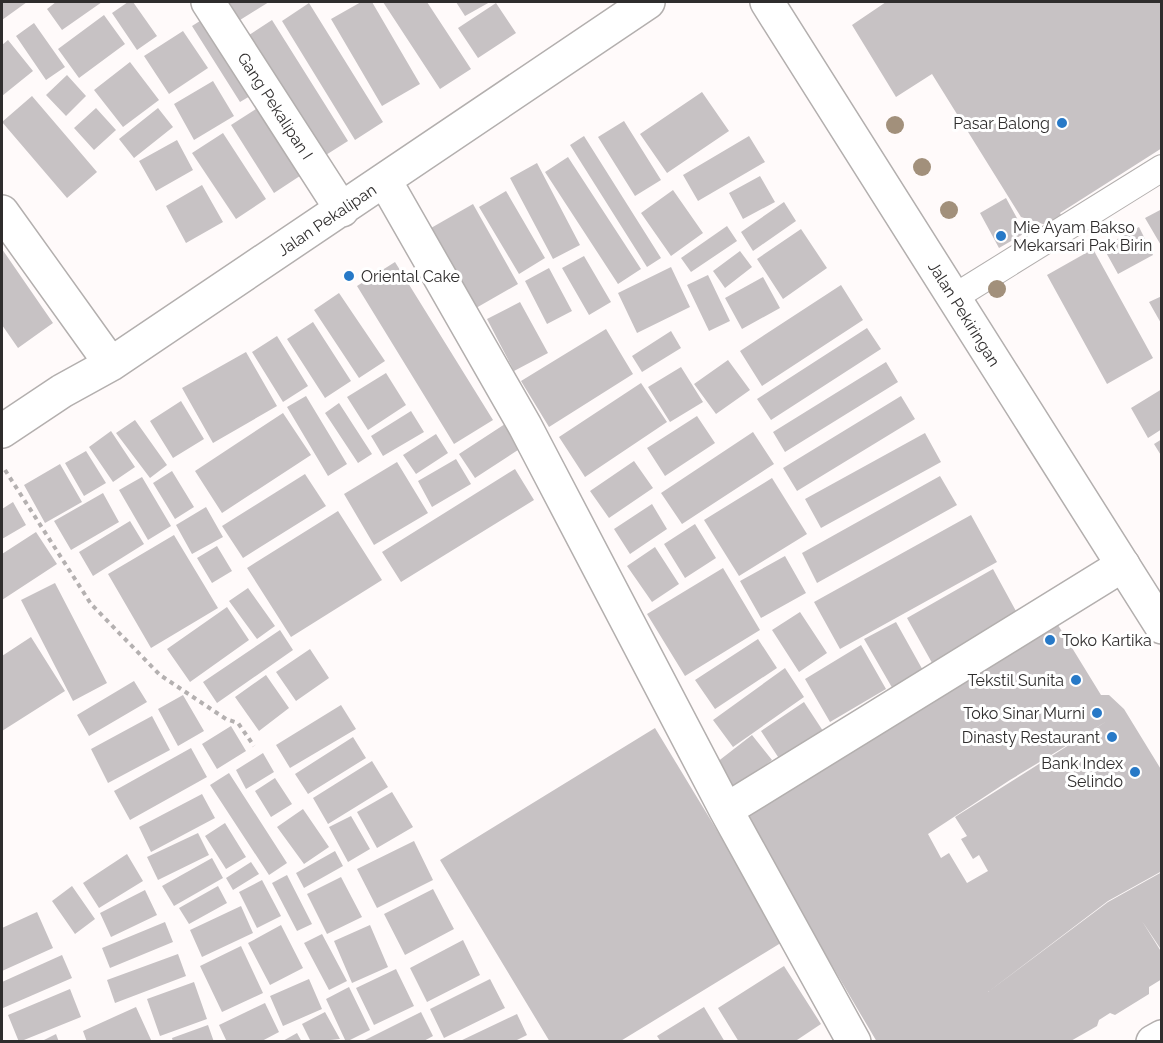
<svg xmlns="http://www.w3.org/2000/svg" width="1163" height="1043" font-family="Raleway,sans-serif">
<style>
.building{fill:#c7c2c4;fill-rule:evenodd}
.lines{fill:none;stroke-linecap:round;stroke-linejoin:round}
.lane-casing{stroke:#b3afae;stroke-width:28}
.street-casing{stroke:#b3afae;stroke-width:36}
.secondary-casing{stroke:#b3afae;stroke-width:36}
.path{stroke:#b4b0b0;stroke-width:4;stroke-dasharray:4.5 4.5;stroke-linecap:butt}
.lane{stroke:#fff;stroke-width:26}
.street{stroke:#fff;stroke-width:33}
.secondary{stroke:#fff;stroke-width:33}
.tree{fill:#a2907b}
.poi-dot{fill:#2779c7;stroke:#fff;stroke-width:2}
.labels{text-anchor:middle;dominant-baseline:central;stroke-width:6;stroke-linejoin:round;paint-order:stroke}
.street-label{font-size:16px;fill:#2f2d2d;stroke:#fff}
.poi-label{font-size:16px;fill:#2f2d2d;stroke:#fff;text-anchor:end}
</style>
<rect width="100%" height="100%" fill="#fffafa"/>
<!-- building -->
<path class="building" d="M2,2H27L2,20Z
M56,2H102L62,30L47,9Z
M128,2H133L157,36L137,50L112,13Z
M229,2H269L240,20Z
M361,2H372L420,84L382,106L331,19Z
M383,2H427L471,69L440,89Z
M456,2H490L465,16Z
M886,2H1162V148L1060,213L1062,217L1049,226L1021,217L932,74L896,97L852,25Z
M309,3L383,122L355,140L282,21Z
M496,3L516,33L478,58L458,28Z
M211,14L260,90L240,102L192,26Z
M104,15L125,44L79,78L58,49Z
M272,20L348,141L318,160L243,39Z
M34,23L65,67L46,80L16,36Z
M183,31L208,68L169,94L144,56Z
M8,40L33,71L2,96V45Z
M130,62L159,100L123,127L94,90Z
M67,75L86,96L66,116L46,95Z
M213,81L234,116L194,140L174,104Z
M702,92L729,131L667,173L640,134Z
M32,96L97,172L67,198L2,122Z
M267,102L309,170L274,193L231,125Z
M96,108L116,130L94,150L74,128Z
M158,108L173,127L134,158L119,139Z
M624,121L661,180L635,196L598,137Z
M223,133L266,199L236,219L192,153Z
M584,136L661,258L647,267L570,145Z
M749,136L765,162L698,201L683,175Z
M177,140L193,170L156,191L139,161Z
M568,157L641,269L618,284L545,172Z
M537,163L580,245L553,259L510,178Z
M760,176L775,202L743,219L729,193Z
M202,185L223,222L186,243L166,206Z
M673,190L703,233L671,256L641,213Z
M506,191L545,258L519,274L479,207Z
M1006,198L1025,233L999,248L980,213Z
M784,202L796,221L753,251L741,232Z
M473,204L518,284L476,308L431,228Z
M1162,209V247L1145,218Z
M727,226L737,241L691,272L681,258Z
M1139,227L1153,255L1118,274L1103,247Z
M801,229L827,268L783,299L757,259Z
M2,249L53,323L18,348L2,325Z
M1093,249L1153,358L1107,384L1047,275Z
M740,251L752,267L725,288L713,271Z
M584,256L611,302L589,315L562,268Z
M395,262L493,420L454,444L357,286Z
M671,267L690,307L637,333L618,293Z
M549,268L572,311L547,324L525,281Z
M708,275L730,321L709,331L687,285Z
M763,277L780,308L742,329L725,298Z
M841,285L863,320L762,386L740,351Z
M339,293L385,361L359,378L314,310Z
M1162,296V325L1149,302Z
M520,302L548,353L514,371L487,319Z
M313,322L351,381L325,398L287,339Z
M867,328L881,349L771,420L757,399Z
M606,329L633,374L549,427L521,381Z
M671,331L681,348L642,372L632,356Z
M277,336L308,386L283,402L252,352Z
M246,352L277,406L213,443L182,388Z
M728,360L750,390L716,414L694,384Z
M886,362L898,382L785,452L773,432Z
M681,367L703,402L670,422L648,387Z
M386,373L406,405L368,430L347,397Z
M641,383L667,422L585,477L559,437Z
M1162,389V429L1148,438L1131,408Z
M306,396L347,464L328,476L287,407Z
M901,396L915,419L797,491L783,468Z
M181,401L204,439L173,458L150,421Z
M339,403L372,454L358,463L325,413Z
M411,411L424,432L383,456L371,436Z
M283,413L311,455L222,513L195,471Z
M697,416L715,443L665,476L647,448Z
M135,420L167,465L150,478L116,433Z
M505,424L521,448L475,478L459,454Z
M111,431L135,467L113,482L89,447Z
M753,432L774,464L682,524L661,493Z
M925,433L941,462L821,528L805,499Z
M436,434L448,453L416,474L403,455Z
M1162,439V457L1154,444Z
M86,451L106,483L84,496L65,463Z
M456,459L471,484L432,507L418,481Z
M634,461L653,488L609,518L590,491Z
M397,462L428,513L374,545L344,494Z
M60,464L82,502L45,523L24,485Z
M515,469L534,500L401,582L382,552Z
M172,471L194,507L175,519L153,483Z
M305,474L326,506L243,558L222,526Z
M940,476L957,505L817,583L802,553Z
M142,477L171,526L148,540L119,490Z
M772,478L807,534L739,576L704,520Z
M103,493L119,522L71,550L54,521Z
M13,502L26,525L2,539V509Z
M652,504L667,529L630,554L614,529Z
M206,507L223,537L192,554L176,525Z
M338,511L382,580L291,637L247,568Z
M971,515L997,562L840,649L814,602Z
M130,521L144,544L93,576L79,552Z
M695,524L716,558L685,578L664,544Z
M36,532L57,564L2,600V554Z
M174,535L218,608L151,648L108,574Z
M217,546L232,571L212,583L197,558Z
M655,547L679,584L652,602L627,566Z
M785,556L806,593L761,618L740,581Z
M723,568L760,630L685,676L647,614Z
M993,569L1022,622L936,670L907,618Z
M55,583L107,683L73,701L21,600Z
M248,588L275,626L257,639L229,601Z
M227,607L249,640L190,682L167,649Z
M800,612L827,653L799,672L772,630Z
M1050,612L1101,695H1109L1124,709L1162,771V871L1108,901L988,992L1108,902L1162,872V951L1142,921L1162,953V979L1149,987V994L1115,1015L1110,1013L1099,1020L1097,1026L1069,1042H877L775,869L744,807ZM1107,721L955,817L967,836L961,839L973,859L979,855L988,871L967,883L949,853L941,858L928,834L1010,780Z
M896,622L925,674L894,691L864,639Z
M280,630L293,650L217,703L203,682Z
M31,637L65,691L2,731V656Z
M758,639L777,668L715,709L695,680Z
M861,645L886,689L830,722L805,679Z
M310,649L329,678L296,701L276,672Z
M785,668L804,697L733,747L713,720Z
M266,675L289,708L259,731L235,697Z
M134,681L147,702L89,736L77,715Z
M183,695L204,731L178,746L158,709Z
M804,702L825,734L782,763L761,731Z
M341,705L356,729L290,768L276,745Z
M152,716L170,750L108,783L91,749Z
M231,726L246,751L217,769L202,744Z
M655,728L784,941L619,1042H550L440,860Z
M752,735L772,760L731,792L712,766Z
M353,737L366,758L308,794L295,774Z
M191,748L207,777L130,820L114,791Z
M263,753L274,772L246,789L236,770Z
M372,761L388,787L328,824L313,798Z
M229,773L287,863L269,875L210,785Z
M275,778L292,804L271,817L255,791Z
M392,792L413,827L377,848L357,812Z
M202,794L215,818L151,852L139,827Z
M303,809L329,847L304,864L277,827Z
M351,816L370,849L348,862L329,827Z
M225,823L246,857L226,869L205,836Z
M198,833L209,855L158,880L147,857Z
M414,841L433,880L377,908L357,869Z
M335,851L343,866L304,888L296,873Z
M127,854L143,881L99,908L83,883Z
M212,858L223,878L174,906L162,886Z
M251,862L259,874L233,890L226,878Z
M287,875L312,924L297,931L272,883Z
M341,877L362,917L327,934L307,894Z
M262,880L281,916L257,928L239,892Z
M72,886L95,919L75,934L52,901Z
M218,886L227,903L189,924L179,908Z
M433,889L454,929L405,955L384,914Z
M145,890L157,915L111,937L100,913Z
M241,906L253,933L202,957L190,930Z
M37,912L53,948L2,971V928Z
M165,922L173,942L110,968L102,948Z
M281,925L303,968L270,985L248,943Z
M370,925L388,967L352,983L334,941Z
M322,934L347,981L329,990L304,943Z
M463,940L480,975L427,1002L410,968Z
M241,946L263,993L222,1012L200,966Z
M178,954L186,976L115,1003L107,980Z
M62,955L72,978L3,1008L2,982Z
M784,966L821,1024L794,1042H739L718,1008Z
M396,969L414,1006L374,1025L356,988Z
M309,979L322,1009L283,1026L270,996Z
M490,979L505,1008L444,1038L430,1009Z
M194,982L207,1019L160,1036L147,999Z
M349,987L370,1030L346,1042L326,999Z
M70,989L81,1017L19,1042L8,1015Z
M265,1003L279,1032L260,1042H227L219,1025Z
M136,1007L152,1042H87L83,1031Z
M704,1007L725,1042H661L657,1036Z
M325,1012L340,1039L311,1042L302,1024Z
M421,1012L433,1036L422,1042H361Z
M517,1014L527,1035L513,1042H458Z
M208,1025L214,1042H173L172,1038Z
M297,1033L302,1042H281Z
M56,1034L59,1042H40Z"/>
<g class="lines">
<defs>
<path id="lane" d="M953,298L1162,168"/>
<path id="street" d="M208,2L342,210
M385,181L525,426L726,810L854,1042
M2,212L111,364
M2,431L62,391L111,364L648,2
M726,810L1123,565
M1153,1042L1162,1037"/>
<path id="secondary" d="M767,2L1162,627"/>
</defs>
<!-- lane casing -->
<use href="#lane" class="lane-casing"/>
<!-- street casing -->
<use href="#street" class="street-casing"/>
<!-- secondary casing -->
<use href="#secondary" class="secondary-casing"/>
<!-- path -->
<path class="path" d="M5,470L91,604L160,675L226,719L238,723L254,746"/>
<!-- lane -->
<use href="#lane" class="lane"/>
<!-- street -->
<use href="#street" class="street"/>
<!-- secondary -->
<use href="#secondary" class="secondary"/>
</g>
<!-- trees -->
<g class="tree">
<circle cx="895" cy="125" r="9"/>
<circle cx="922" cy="167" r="9"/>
<circle cx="949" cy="210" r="9"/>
<circle cx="997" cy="289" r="9"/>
</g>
<!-- markers -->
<g class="poi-dot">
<circle cx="1062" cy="123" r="6"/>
<circle cx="1001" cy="236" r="6"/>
<circle cx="349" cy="276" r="6"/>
<circle cx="1050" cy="640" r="6"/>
<circle cx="1076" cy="680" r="6"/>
<circle cx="1097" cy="713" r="6"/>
<circle cx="1112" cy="737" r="6"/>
<circle cx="1135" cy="772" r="6"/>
</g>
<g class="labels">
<!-- street labels -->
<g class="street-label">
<text transform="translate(275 106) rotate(57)">Gang Pekalipan I</text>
<text transform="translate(327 220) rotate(-34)">Jalan Pekalipan</text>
<text transform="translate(964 314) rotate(58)">Jalan Pekiringan</text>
</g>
<!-- poi labels -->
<g class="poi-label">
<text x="1050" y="123">Pasar Balong</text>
<text x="1013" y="227" text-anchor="start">Mie Ayam Bakso<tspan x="1013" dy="18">Mekarsari Pak Birin</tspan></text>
<text x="361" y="276" text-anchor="start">Oriental Cake</text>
<text x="1062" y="640" text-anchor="start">Toko Kartika</text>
<text x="1064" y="680">Tekstil Sunita</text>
<text x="1085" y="713">Toko Sinar Murni</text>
<text x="1100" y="737">Dinasty Restaurant</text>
<text x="1123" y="763">Bank Index<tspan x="1123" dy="18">Selindo</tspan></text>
</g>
</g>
<!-- border -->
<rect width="1163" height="1043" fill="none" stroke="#2f2d2d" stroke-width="6"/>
</svg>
